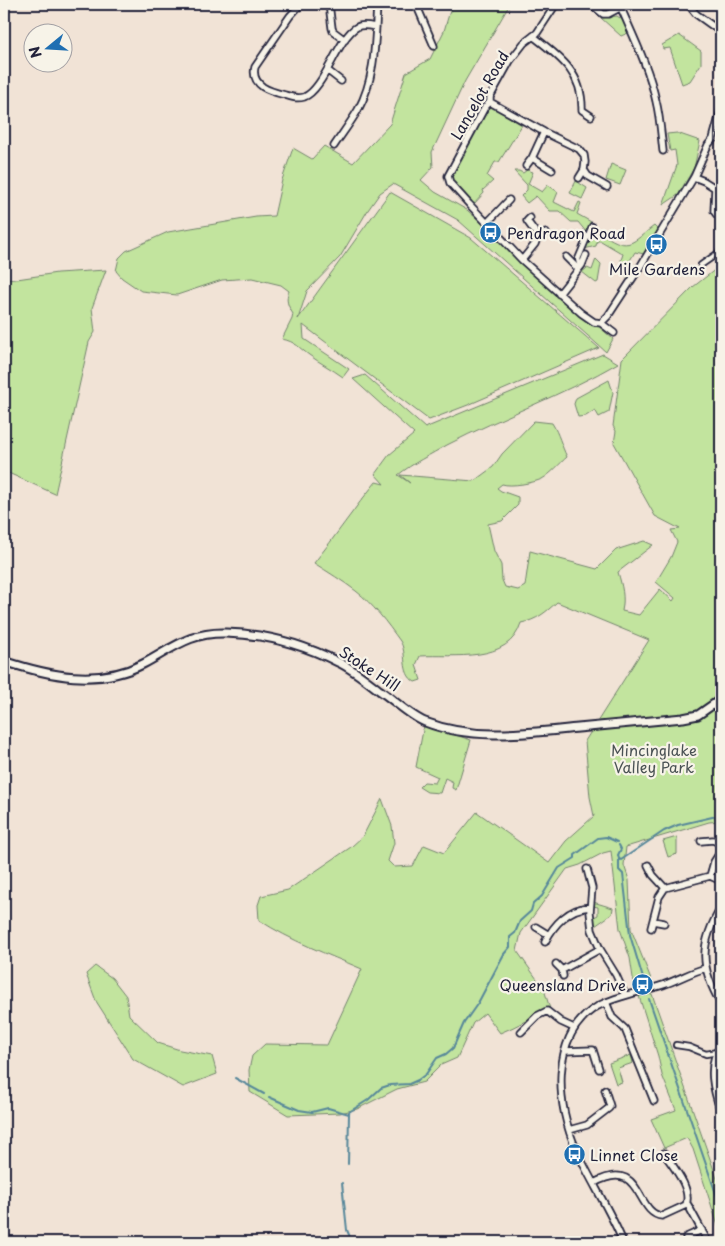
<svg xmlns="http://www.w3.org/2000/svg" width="725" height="1246" font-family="'Playpen Sans',sans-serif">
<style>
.green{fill:#c2e49e;stroke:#72836c}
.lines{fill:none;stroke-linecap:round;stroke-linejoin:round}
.stream{stroke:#57879a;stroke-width:2}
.pedestrian-casing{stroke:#22223b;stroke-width:8}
.minor-casing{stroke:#22223b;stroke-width:9}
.tertiary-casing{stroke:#22223b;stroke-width:11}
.pedestrian{stroke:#f7f3e8;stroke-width:4.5}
.minor{stroke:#f7f3e8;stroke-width:5.5}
.tertiary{stroke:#f7f3e8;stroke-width:7}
.labels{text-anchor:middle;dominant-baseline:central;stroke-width:4.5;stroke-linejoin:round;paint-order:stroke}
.street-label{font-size:15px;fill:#22223b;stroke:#f7f3e8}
.poi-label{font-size:15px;fill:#22223b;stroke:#f7f3e8;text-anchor:start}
.park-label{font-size:15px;fill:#4a5254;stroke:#f7f3e8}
</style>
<rect width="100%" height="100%" fill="#f1e3d6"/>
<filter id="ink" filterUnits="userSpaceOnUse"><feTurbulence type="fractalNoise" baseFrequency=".02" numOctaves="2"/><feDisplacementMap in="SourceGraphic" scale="10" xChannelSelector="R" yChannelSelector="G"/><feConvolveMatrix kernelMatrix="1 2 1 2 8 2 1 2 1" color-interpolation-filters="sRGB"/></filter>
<g filter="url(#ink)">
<!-- green -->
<path class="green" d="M452,4H510L465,81L432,152L433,167L421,180L435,192L467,210L613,339L606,352L458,220L393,184L380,193L368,210L340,257L307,291L298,319L390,192L471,238L599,348L468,405L429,420L303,325L304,339L349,369L343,377C332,369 320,363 309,355C298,347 296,342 282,339L292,319L293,314C288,306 285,300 289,291L281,285L252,278L222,280L177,295L141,291L122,278L116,271L119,258L126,251L168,232L256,217L274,216L282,180L293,148L312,159L324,146L353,163L390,124L406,73L430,59L444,31Z
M617,16L623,20L628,33L621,36L601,18Z
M679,35L701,51V64L690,81L682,84L670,48L663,49L662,45Z
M489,105L522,125L499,162H495L487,176L493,181L483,190L484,193L473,205L449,178Z
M677,133L700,141L694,168L678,195L663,205L677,165L675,150L670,151L667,134Z
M611,164L626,170L620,185L606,180Z
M527,170L533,172L528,184L542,192L548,185L558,192L554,202L574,212L579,202L581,203L577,214L593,223L587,233L578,222H571L559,211H550L536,196L527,203L521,196L527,190V185L514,171H519L523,173Z
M576,181L587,188L582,199L570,193Z
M654,226L658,230L644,254L635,252L629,262L632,268V275L628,279L621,260L623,254L601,241H597L596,246L584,249L592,228L601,238L604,235C630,252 632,242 654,226Z
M596,259L601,264L598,282L596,283L582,272L587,268L592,270Z
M721,265V821L709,822L626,847L624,865L629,880L631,929L651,979L634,984L630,958L620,929L611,851L603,853L580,865L567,869L521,933L517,951L544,989L550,1009C533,1016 518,1026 500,1033L485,1013L473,1023L457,1058L441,1065L424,1082L397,1089L357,1109L340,1113L288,1115L250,1092L249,1070L252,1056L265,1044L327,1045L362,969C327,954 291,941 259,920L258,905L261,896L288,890L351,847L363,836L382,799L392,826L394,843L388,861L394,867L413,866L424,845L444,853L477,812L549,863L566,841L594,816L590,797L585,741L649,640L557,602C546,612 537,620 521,623C509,664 454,654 420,656L416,665L421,680L415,682C400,673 408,653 400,641C387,623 373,604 356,591C343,581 328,572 314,563C336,536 354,508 376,482L384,484L375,474L389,455L414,434L353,379L365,375L425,428L603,354L618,363C563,395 503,416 447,445C430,455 413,463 398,475L410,483L400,475L474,481L493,467L502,454L534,421L552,423C559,434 561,445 567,457C560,463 551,474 542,479C533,483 511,487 502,484L497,488L501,491L518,497V505L502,521L488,524L494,551L501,565L502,580L505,587L518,590L525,586L530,551L597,569L616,550L644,541L653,545L618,572C622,586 625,597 622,611L639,615L660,589L673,601L675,598L656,582L671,557L677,542L671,530L680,529L655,516L614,443L616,431L613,426L622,359L693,287Z
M106,270L92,308L95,332L89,342L55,494L4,471V278L17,279L57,273Z
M609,380L613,392L609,412L599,417L595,410L586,416L578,417L574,404L576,398Z
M424,725L471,740L456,790L452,788L453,782L445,778L440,793L427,792L419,787L424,782L435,783L438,777L416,767Z
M677,837V854L668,857L663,841Z
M593,902L613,908L612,914L595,926L594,917L598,915V907L593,906Z
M95,966L112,978L126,996L129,1015L158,1043L180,1050L212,1056L217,1074L183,1087L133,1059L96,1001L86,974Z
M652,994L721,1190V1235L693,1149L687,1138L664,1148L651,1119L676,1110L662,1075L658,1056L639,996Z
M631,1055L633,1063L618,1068L622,1082L616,1084L609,1063Z"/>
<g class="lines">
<!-- stream -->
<path class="stream" d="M619,845L621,849L618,855L619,859L621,860L664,831L678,825L721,815
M619,859V870L623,874L630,935L645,985
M649,999L721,1208
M235,1078L264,1094
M269,1097L299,1110L312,1112L328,1108L349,1114V1112L368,1100L381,1088L390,1085L409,1084L418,1080L426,1074L437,1058L446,1054L453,1048L464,1023L478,1003L504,954L510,947V937L515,933L520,921L531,911L533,904L542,896L559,868L575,858V855L598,838L606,837L617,842
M348,1164L349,1114
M342,1183L347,1230L352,1242"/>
<defs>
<path id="pedestrian" d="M701,265L721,251
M580,267L578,259L592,226
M676,1045L689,1047L706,1054L717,1052"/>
<path id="minor" d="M301,4L290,16L255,67C253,75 256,82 263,87C269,91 277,93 285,95C291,97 297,99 304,97C324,90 338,37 357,27C362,24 370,26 376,27
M329,4L332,28L333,31L345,40
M416,4L434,46
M556,4L537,33L524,43L510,61L490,97V102L485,107L448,176L450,183L469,204L522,260L581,313L594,322L601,323L614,333
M591,4L603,14H608L627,4
M688,4L696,14L721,32
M621,8C634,38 649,68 656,101C660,117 661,134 663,151
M533,36C560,57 583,73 582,110L591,116
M327,70L341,81
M490,102L544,132L579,149L584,155L585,162L584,170L579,178
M334,146C342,134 351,122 358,110C376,77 375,40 377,4
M532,158L552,170
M526,166L532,158L544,132
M584,170L588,176L607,187
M694,177L704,181L715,188L714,211L717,215H721
M530,218L527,221L538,236
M487,223L509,200
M566,257L578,269
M522,260L535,244L538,236L546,233
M559,294L582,265L586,255
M601,323L608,316L640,267L694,177L708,145L713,139L721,110
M701,841L713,840L721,844
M648,865L653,875L665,888
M587,869L592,888L590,912L592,930L600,949L616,975L625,995
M710,876L714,862L721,851
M721,908C699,944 700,968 721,1004
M653,921L664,923
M536,927L549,935
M651,928L659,897L665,888L710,876L721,881
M545,942C554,924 569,908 590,907
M556,964L562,970
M563,976L562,970L600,949
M606,1002L612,1017L625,1029L654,1101
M521,1032L537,1016L547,1011L561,1022L574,1028
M721,1046C706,1064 714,1092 721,1112
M565,1051L593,1050L599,1069
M569,1130L587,1125L609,1108L610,1106L605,1090
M664,1153C673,1167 692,1188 686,1205
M594,1183C643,1156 635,1214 662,1216L686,1205H688L708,1242
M686,1237L702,1230
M623,1242C610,1210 591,1182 577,1151C556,1106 549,1035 598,1006C618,995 642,992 663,985C678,980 691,972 706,968"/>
<path id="tertiary" d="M4,661C49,676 98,687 143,664C173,648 190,632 226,633C265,634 304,645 338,662C353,669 366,680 379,690C393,699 410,716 425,722C474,741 527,733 578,728C613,725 648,721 683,718L698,715L721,699"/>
</defs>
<!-- pedestrian casing -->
<use href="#pedestrian" class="pedestrian-casing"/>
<!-- minor casing -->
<use href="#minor" class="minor-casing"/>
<!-- tertiary casing -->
<use href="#tertiary" class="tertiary-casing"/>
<!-- pedestrian -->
<use href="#pedestrian" class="pedestrian"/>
<!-- minor -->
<use href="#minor" class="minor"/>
<!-- tertiary -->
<use href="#tertiary" class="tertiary"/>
</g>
</g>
<!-- icons -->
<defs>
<symbol id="bus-disc" viewBox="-11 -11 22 22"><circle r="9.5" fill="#1f6fb2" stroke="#f7f3e8"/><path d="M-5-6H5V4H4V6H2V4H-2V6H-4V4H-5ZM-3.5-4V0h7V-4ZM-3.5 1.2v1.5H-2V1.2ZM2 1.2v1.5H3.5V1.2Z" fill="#fff"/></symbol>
</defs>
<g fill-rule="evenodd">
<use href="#bus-disc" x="478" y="220" width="25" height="25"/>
<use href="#bus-disc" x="644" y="232" width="25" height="25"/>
<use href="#bus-disc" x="630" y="972" width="25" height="25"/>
<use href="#bus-disc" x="562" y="1142" width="25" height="25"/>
</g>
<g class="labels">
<!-- street labels -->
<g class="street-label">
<text transform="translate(479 95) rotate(-60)">Lancelot Road</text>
<text transform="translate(370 668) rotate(33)">Stoke Hill</text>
</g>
<!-- poi labels -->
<g class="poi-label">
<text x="507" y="232">Pendragon Road</text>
<text x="657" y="268" text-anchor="middle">Mile Gardens</text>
<text x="626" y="984" text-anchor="end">Queensland Drive</text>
<text x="590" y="1154">Linnet Close</text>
</g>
<!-- park labels -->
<g class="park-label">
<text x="654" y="749">Mincinglake<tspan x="654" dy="17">Valley Park</tspan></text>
</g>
</g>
<!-- margin -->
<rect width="725" height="1246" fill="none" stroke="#f7f3e8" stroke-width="20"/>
<rect x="10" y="10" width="705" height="1226" fill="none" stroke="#22223b" stroke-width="2" filter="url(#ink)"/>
<!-- north arrow -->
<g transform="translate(48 48) rotate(252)"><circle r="24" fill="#f7f3e8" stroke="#a29fa3"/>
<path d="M0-4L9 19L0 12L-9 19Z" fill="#1f6fb2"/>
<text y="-8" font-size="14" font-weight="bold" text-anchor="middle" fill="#22223b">N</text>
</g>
</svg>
